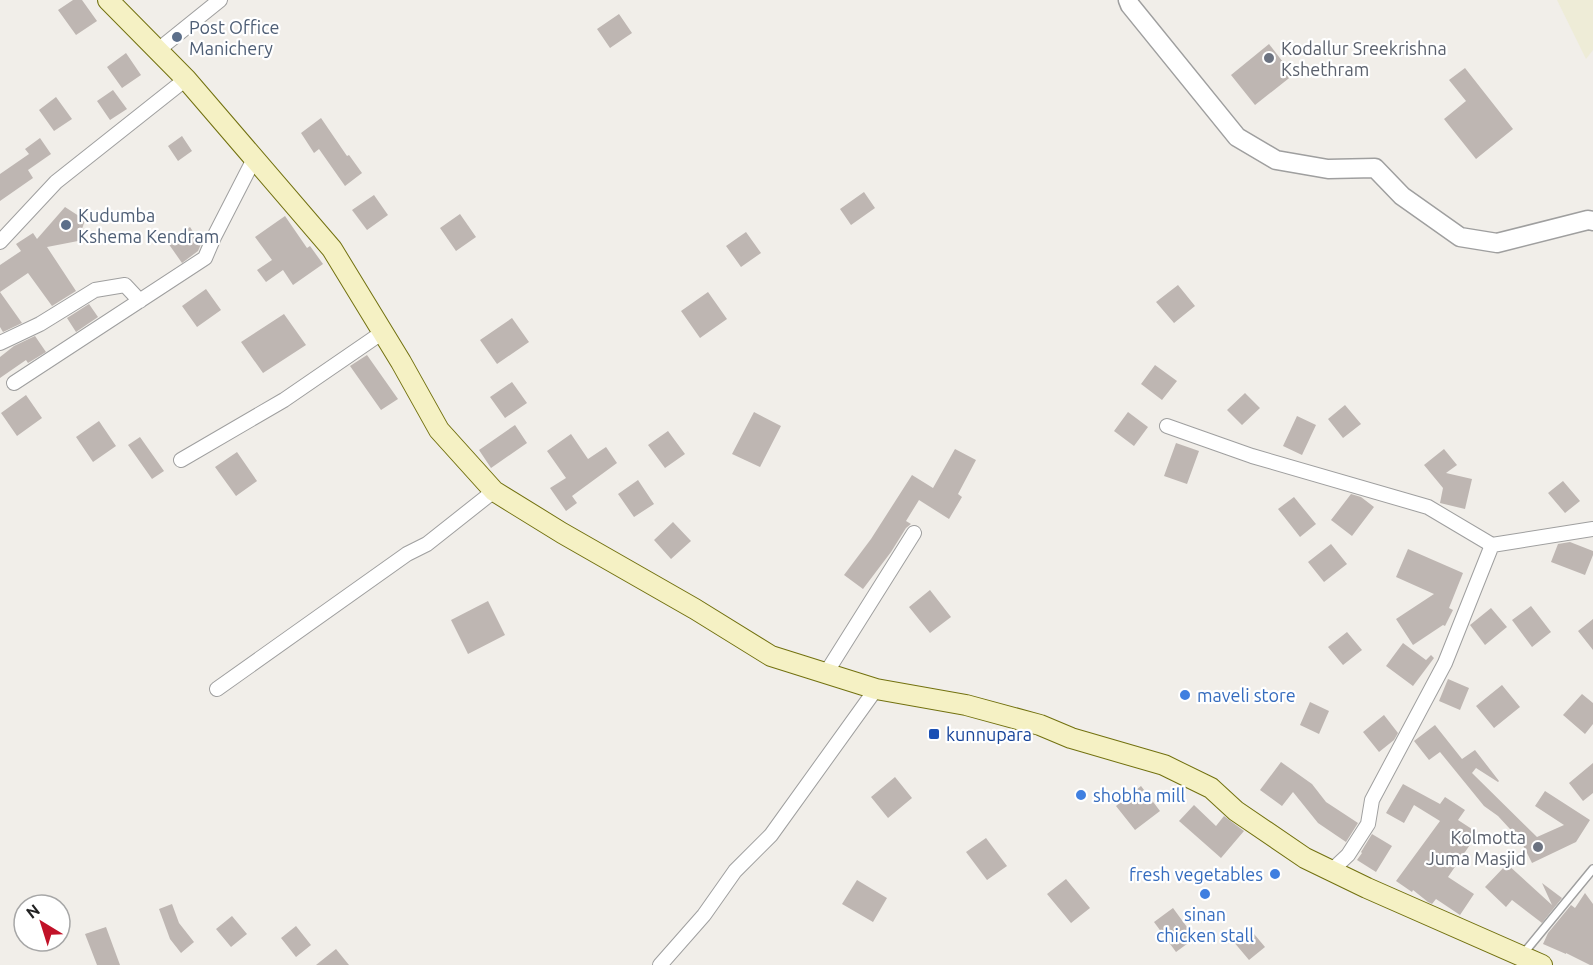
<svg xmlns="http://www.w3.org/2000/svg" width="1593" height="965" font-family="Ubuntu,sans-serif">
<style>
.farmland{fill:#eeecd7}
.building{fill:#beb6b2}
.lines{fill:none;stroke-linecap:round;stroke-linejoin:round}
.service-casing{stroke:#9f9f9f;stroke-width:10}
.minor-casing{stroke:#9f9f9f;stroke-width:16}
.tertiary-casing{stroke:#9f9f9f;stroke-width:21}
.secondary-casing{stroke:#72710f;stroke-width:22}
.service{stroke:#fff;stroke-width:7}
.minor{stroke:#fff;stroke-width:14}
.tertiary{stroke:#fff;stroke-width:18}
.secondary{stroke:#f5f1c4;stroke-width:20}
.service-dot{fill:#5c6f8a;stroke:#fff;stroke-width:2}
.worship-dot{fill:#6b7280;stroke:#fff;stroke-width:2}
.shop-dot{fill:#3f7fe0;stroke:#fff;stroke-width:2}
.transit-dot{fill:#1a4fb4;stroke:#fff;stroke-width:2}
.labels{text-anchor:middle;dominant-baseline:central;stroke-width:4.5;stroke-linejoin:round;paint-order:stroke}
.service-label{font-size:18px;fill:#4e5e75;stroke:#fff;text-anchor:start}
.worship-label{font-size:18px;fill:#5b616d;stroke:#fff;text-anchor:start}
.shop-label{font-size:18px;fill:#366cbe;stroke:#fff;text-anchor:start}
.transit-label{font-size:18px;fill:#164399;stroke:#fff;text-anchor:start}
</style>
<rect width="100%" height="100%" fill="#f1eee9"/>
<!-- farmland -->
<path class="farmland" d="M1557,0H1593V50L1586,59Z"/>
<!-- building -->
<path class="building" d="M73,0H82L97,21L76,35L58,10Z
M619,14L632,33L610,48L597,29Z
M1269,44L1293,75L1255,105L1231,75Z
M126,53L141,75L122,88L107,67Z
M1465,68L1513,129L1476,159L1444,119L1466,101L1449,80Z
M113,90L127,109L110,120L97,101Z
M56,97L72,119L54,131L39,110Z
M321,118L347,156L349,155L362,173L345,186L319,149L314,153L301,133Z
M182,136L192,151L178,161L168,146Z
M40,138L51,154L28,170L33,178L0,201V174L29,154L25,149Z
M864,192L875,208L851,225L840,209Z
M374,195L388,215L367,230L352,210Z
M65,207L85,220L78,241L47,247L76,291L52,306L28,273L0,292L22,323L3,332L0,327V265L21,251L16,244L33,233L37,239Z
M460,214L476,237L456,251L440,228Z
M285,216L307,248L310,246L323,264L293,285L283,270L266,282L257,270L272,260L255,237Z
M190,227L201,244L198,251L182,263L168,243Z
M746,232L761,253L741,267L726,246Z
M1178,285L1195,306L1174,323L1156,302Z
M206,289L221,310L197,327L182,306Z
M708,292L727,319L700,338L681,311Z
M89,304L98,317L76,332L67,318Z
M284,314L306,345L263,373L241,342Z
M512,318L529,342L497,364L480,340Z
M35,336L46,352L28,363L26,360L0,378V357L14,346Z
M367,355L398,399L381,410L350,366Z
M1155,365L1177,381L1162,400L1141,384Z
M512,382L527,403L505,418L490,397Z
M1245,393L1260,408L1242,425L1227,410Z
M26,395L42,418L17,436L1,413Z
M1345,405L1361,424L1343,438L1328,419Z
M754,412L781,426L760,467L732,454Z
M1128,412L1148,427L1134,446L1114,431Z
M1297,416L1316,425L1302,455L1283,446Z
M99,421L116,446L93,462L76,437Z
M515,425L527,443L491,468L479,450Z
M668,431L685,454L665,468L648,445Z
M571,434L588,459L606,447L617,463L572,496L577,503L566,511L550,488L566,478L547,451Z
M140,437L164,471L152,479L128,445Z
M1176,443L1199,451L1187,484L1164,476Z
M955,449L976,460L958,494L962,497L949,519L919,500L906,521L911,524L906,528L891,552L863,589L844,575L871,539L912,475L933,488Z
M1444,449L1457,465L1446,473L1472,479L1465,509L1440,503L1443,488L1424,465Z
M237,452L257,481L236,496L215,467Z
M638,480L654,504L634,517L618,494Z
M1563,481L1580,501L1565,513L1548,493Z
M1351,494L1361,497L1374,507L1352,536L1331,520Z
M1294,497L1316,524L1300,537L1278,509Z
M673,522L691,541L671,559L654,540Z
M1570,542L1593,551V555L1585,575L1551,562L1558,544Z
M1331,544L1347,564L1324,582L1308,562Z
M1408,549L1463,573L1449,608L1453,610L1445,626L1443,625L1413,645L1396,619L1434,594L1396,577Z
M930,590L951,617L930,633L909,607Z
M488,601L505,635L468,654L451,620Z
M1531,606L1551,632L1532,647L1512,620Z
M1491,608L1507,627L1485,645L1470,625Z
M1593,619V650L1578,631Z
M1347,632L1362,650L1343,665L1328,647Z
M1403,643L1426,660L1431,655L1434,658L1413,686L1386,666Z
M1448,679L1469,688L1460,710L1439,701Z
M1502,685L1520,707L1494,728L1476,706Z
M1582,694L1593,703V724L1585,734L1563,715Z
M1310,702L1329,711L1319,734L1300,725Z
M1384,715L1398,733L1394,740L1379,752L1363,732Z
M1435,725L1462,759L1475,750L1499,781L1498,782L1476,768L1472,773L1537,837L1564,825L1535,806L1545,791L1590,820L1576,842L1532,863L1521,841L1498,816L1484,806L1440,752L1429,760L1414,741Z
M1281,762L1312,784L1326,802L1358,823L1346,842L1318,823L1293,792L1282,806L1260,790Z
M1593,763V793L1583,801L1569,783Z
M895,777L912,798L888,818L871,797Z
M1403,784L1440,804L1445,797L1465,810L1458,820L1478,833L1448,877L1474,894L1460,915L1436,899L1432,904L1428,902L1413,890L1412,892L1396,881L1440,821L1414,805L1404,823L1386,813Z
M1141,786L1160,811L1135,830L1116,806Z
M1194,805L1216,826L1224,816L1244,831L1221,858L1179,821Z
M1372,834L1392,846L1376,872L1357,860L1362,853L1361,852Z
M986,838L1007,866L987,880L966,852Z
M1507,864L1552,905L1542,883L1562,898L1542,923L1512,900L1506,907L1485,887Z
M1066,879L1090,908L1071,923L1047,894Z
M857,880L887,898L873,922L842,904Z
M1585,893L1593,904V965H1590L1566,953V954L1543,944L1548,933L1571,905L1575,908Z
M172,904L179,923L194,942L181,953L170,939L159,909Z
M1173,908L1195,938L1176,952L1154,922Z
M232,916L247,934L231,947L216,929Z
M296,926L311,945L296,957L281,938Z
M106,927L120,965H97L85,934Z
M1249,928L1265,947L1249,960L1233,941Z
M336,949L349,965H316Z"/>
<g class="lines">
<defs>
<path id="service" d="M1523,954L1593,869"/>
<path id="minor" d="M158,50L220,0
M0,242L56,182L186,79
M0,343L40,324L95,290L125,285L140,301
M14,383L205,258L214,237L254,159
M1167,426L1252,456L1428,507L1492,545
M181,460L284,400L383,332
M826,673L914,533
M217,689L407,554L427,544L494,491
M1331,871L1348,855L1368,824L1372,800L1445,663L1492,545L1593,529
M660,965L704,915L735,871L771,835L876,689"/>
<path id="tertiary" d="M1128,0L1130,5L1237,137L1276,160L1328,169L1375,168L1402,196L1460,237L1497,243L1588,220L1593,221"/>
<path id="secondary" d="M108,0L186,79L332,249L401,362L439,430L494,491L562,533L695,609L771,656L876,689L966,705L1040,725L1071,738L1164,765L1211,788L1236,811L1305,858L1367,888L1542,965"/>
</defs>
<!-- service casing -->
<use href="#service" class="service-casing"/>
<!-- minor casing -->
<use href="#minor" class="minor-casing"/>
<!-- tertiary casing -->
<use href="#tertiary" class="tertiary-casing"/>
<!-- secondary casing -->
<use href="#secondary" class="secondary-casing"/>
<!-- service -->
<use href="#service" class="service"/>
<!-- minor -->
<use href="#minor" class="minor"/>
<!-- tertiary -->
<use href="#tertiary" class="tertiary"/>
<!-- secondary -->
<use href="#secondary" class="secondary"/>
</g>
<!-- markers -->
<g class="service-dot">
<circle cx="177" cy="37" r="6"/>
<circle cx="66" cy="225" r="6"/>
</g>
<g class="worship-dot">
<circle cx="1269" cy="58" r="6"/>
<circle cx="1538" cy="847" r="6"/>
</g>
<g class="shop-dot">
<circle cx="1185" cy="695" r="6"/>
<circle cx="1081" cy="795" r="6"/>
<circle cx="1275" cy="874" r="6"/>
<circle cx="1205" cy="894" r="6"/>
</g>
<rect class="transit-dot" x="928" y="728" width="12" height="12" rx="3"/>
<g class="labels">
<!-- service labels -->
<g class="service-label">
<text x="189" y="27">Post Office<tspan x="189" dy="21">Manichery</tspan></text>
<text x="78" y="215">Kudumba<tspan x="78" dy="21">Kshema Kendram</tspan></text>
</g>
<!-- worship labels -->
<g class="worship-label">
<text x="1281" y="48">Kodallur Sreekrishna<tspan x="1281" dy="21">Kshethram</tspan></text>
<text x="1526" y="837" text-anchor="end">Kolmotta<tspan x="1526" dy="21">Juma Masjid</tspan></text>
</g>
<!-- shop labels -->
<g class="shop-label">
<text x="1197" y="695">maveli store</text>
<text x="1093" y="795">shobha mill</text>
<text x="1263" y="874" text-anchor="end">fresh vegetables</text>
<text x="1205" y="914" text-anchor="middle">sinan<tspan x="1205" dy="21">chicken stall</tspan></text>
</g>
<!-- transit labels -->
<g class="transit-label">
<text x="946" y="734">kunnupara</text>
</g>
</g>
<!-- north arrow -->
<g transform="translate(42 923) rotate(322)"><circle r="28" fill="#ffffff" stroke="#a7a7a7" stroke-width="1.5"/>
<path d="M0-4.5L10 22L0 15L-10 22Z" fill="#c11228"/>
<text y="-9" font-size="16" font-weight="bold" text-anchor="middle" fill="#222222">N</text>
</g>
</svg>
